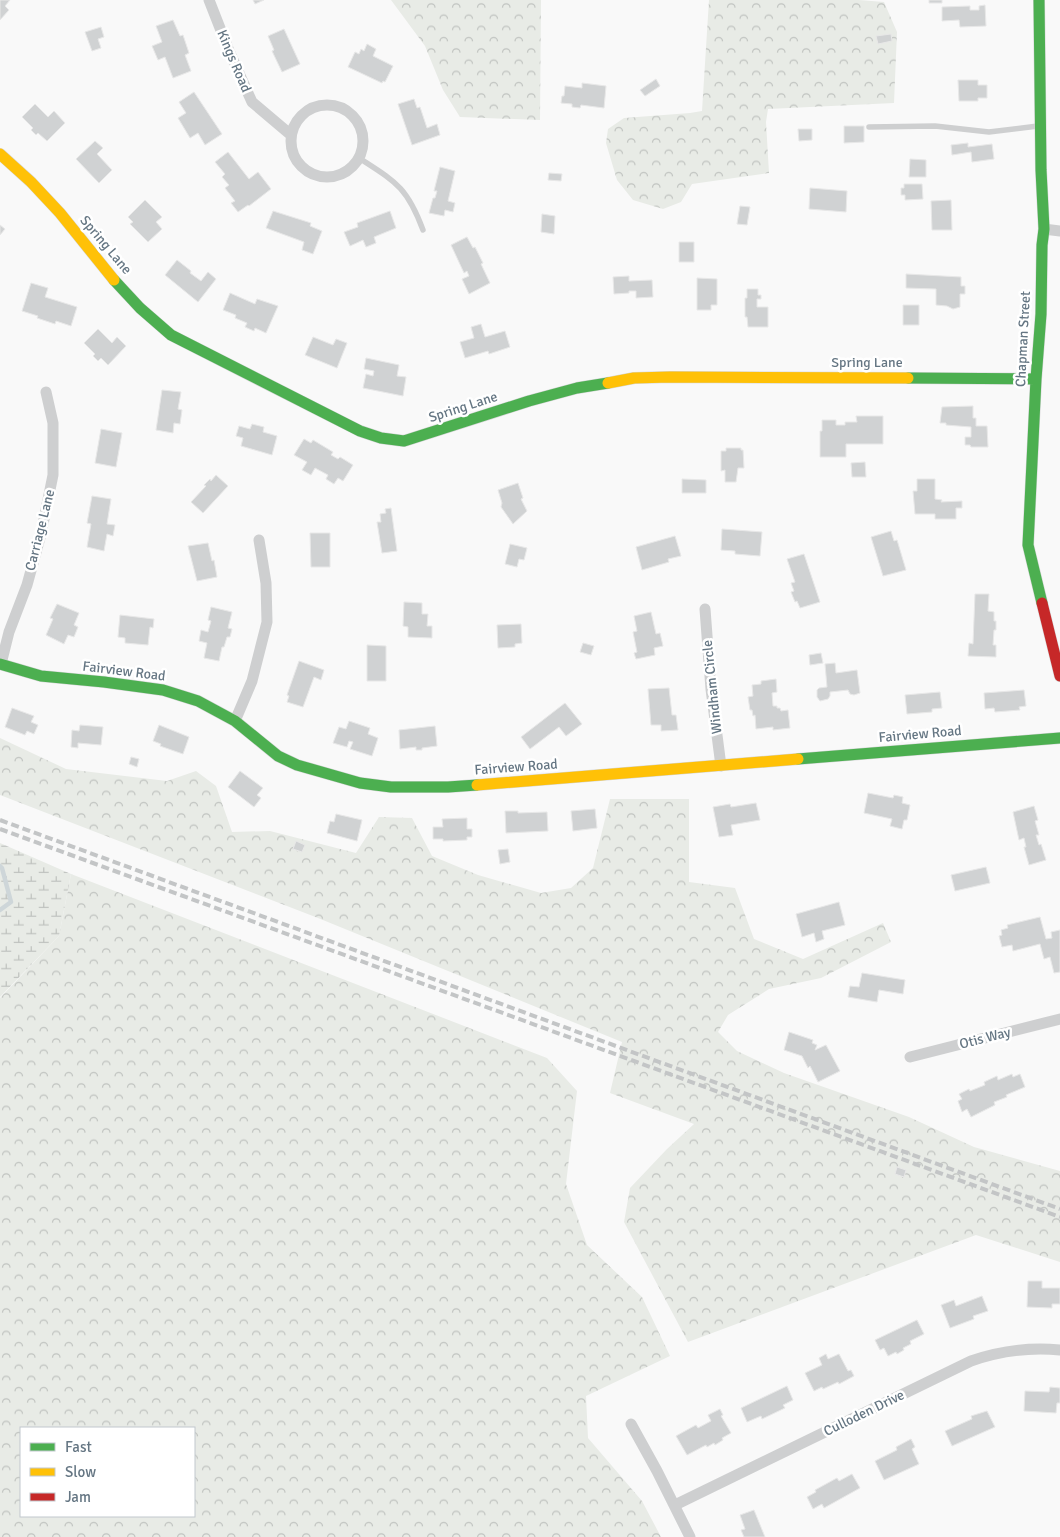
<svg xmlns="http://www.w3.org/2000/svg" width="1060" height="1537" font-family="Signika,sans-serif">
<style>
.forest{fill:url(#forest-crowns);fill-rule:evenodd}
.wetland{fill:url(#wetland-marsh)}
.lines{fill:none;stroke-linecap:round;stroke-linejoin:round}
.stream{stroke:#ced6d9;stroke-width:4.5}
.building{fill:#d0d2d3;stroke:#e8e8e8}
.fast-casing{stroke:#d5d6d7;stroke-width:12}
.slow-casing{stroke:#d5d6d7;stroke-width:12}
.jam-casing{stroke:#d5d6d7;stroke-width:12}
.lane{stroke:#cecfd0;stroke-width:5.5}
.street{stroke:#cecfd0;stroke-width:11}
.fast{stroke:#4caf50;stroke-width:11}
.slow{stroke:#ffc107;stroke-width:11}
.jam{stroke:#c62828;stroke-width:11}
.rail{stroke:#c3c5c6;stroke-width:4;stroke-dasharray:8 4;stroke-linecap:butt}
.labels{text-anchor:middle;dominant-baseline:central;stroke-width:5;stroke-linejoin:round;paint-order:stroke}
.street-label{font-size:14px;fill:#657683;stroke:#fff}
</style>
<defs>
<pattern id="forest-crowns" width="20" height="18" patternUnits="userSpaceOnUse" patternTransform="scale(1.25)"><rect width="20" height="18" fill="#e8ebe6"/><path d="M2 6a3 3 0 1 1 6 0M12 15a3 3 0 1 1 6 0" fill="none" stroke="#c0c3c0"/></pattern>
<pattern id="wetland-marsh" width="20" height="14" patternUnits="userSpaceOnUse" patternTransform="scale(1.25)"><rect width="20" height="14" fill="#e8ebe6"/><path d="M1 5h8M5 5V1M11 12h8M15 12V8" fill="none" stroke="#c0c3c0"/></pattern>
</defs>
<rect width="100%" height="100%" fill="#f9f9f9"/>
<!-- forest -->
<path class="forest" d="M391,0H541L540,120L460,117L443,90L425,46Z
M709,0H859L884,2L897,32L894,103L768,109L766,122L769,173L692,184L681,202L663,209L633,200L617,180L606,143L608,129L624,118L690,113L702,111Z
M0,738L66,769L167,781L196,771L216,786L232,832L270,831L356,853L379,817L412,818L432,856L478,875L541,893L571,888L593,868L610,799H689V882L735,888L754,939L803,959L883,923L891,942L821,978L769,989L728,1015L718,1032L737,1051L784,1073L909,1117L974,1147L1060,1171V1262L976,1235L688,1342L624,1222L630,1188L667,1149L694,1124L610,1093L622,1042L318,918L0,795Z
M71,874L547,1058L577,1091L566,1184L587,1245L642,1297L670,1356L586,1396L588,1438L642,1501L661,1537H0V998L59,936ZM21,1428H194V1516H21Z"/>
<!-- wetland -->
<path class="wetland" d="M0,843L71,874L59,936L0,997Z"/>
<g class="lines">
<!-- stream -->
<path class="stream" d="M0,866L2,868L11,902L0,910"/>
</g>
<!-- building -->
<path class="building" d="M0,0H10L5,6L9,10L0,20Z
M253,0H264L255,4Z
M929,0H942V3H929Z
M985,5L986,26L960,27L959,20L942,21V7L970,6V10H979V6Z
M173,20L180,36L183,35L189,53L185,55L191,71L173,78L165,57L158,60L152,46L162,42L156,26Z
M101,27L104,37L98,39L101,48L92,51L85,32Z
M284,29L300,64L282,72L272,51L274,50L268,36Z
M891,34L892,41L878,44L876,36Z
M367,44L376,49L373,56L393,66L385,82L383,81L382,83L348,67L355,52L359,54L361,49L364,51Z
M656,79L660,86L645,96L640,90Z
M958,80H978V85H987V98H978V101H959Z
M582,83L606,86L604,108L581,105L580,108L572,107V104L561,103L562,96H564L565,86L582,88Z
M194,92L222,134L205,145L198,133L190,138L178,118L186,113L179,102Z
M414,99L417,108L420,107L427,128L437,124L440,135L412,145L398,104Z
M35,104L48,117L54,111L65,123L47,141L38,133L36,135L31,130L33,128L22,117Z
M844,126H864V142L844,143Z
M798,129H812V140L799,141Z
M95,141L103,148L97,154L112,170L99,183L76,159Z
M968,143V147L992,144L994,159L972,162L971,152L952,155L951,145Z
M228,152L249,179L258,172L271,189L249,206L248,205L238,212L231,203L235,201L225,188L229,185L222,177L225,174L215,162Z
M910,159L926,160V177H909Z
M440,167L455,171L448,201L455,203L453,212L445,210L444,216L429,213L433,198H435L437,191H434Z
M549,173L562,174L561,181L548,180Z
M904,184H922L923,199L905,200V195H901V188H904Z
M810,188L847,191L846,212L809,209Z
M145,200L162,217L156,222L162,229L148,242L130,224L133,222L128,217Z
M951,200L952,230H932L931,201Z
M740,206L750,207L747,225L737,224Z
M273,211L311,223L310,226L322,231L313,254L302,250L304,242L266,228Z
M390,211L396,228L374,237L376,243L366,247L363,240L350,246L344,232L358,227L357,223Z
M542,214L555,216L554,234L541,232Z
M0,225L5,229L0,235Z
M467,237L473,248L475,247L483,263L481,264L490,283L469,294L462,279L469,276L467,271L464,273L451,245Z
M679,242H694V262H679Z
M177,260L191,271L190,273L201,281L208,272L216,279L198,302L165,275Z
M906,274L961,277V286H965V294H960V307L953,309L947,306L936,305V289L906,288Z
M629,276V281L652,280L653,297L636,298V291H629V293L614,294L613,277Z
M697,278L717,279V305H711V310H697Z
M31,283L48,288L45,297L77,307L71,326L56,321L55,324L37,318L38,316L22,311Z
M747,289H758V295H761V299H757V307H768V327H748L747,317H745V298H747Z
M230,293L255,304L257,299L278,306L266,333L255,328L254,331L245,327L247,323L235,318L236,315L223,310Z
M903,305H919V325H903Z
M481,324L485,337L505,331L510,347L489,354L488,351L465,358L460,342L474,338L471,327Z
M98,329L112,343L117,337L126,346L108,365L101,358L98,361L93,356L95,354L84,343Z
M313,337L333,345L336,339L347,343L337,368L305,355Z
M366,358L399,365L397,376L406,377L403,396L363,388L366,374L373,376L374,371L364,369Z
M162,390L181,392L178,409L182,410L180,424L174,423L173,433L156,430Z
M973,406V418H976V426H987L988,447H971L970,445H965V437H971V427L946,425V423H940L942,407Z
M856,416H883V444H846V457H820V431H822V420H836V425H845V422H857Z
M252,424L264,427L263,432L277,436L272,455L241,446L243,438L236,436L239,426L250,429Z
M101,429L122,433L116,467L95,463Z
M304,439L311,443L313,440L333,452L331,455L338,459L340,457L353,465L343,481L338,478L334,484L326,479L328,475L315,468L311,475L302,470L307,462L294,455Z
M726,448H741V450H743L744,468H738L736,482H725V470L721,471V451H726Z
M865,462L866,477H852L851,463Z
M216,475L228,486L203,513L191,502L206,486L204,485L210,479L211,481Z
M682,479L706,480V493H682Z
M917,479H935V499L942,500L941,502L962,501V508H956V519H935V514H915L913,491H917Z
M518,483L523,498L521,499L527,511L513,524L501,507L502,503L498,490Z
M92,496L111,499L107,524L115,525L113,536L107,534L104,551L87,547L91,524L87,523Z
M391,508L397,551L382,553L377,522H381L380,514L386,513L385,509Z
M722,529L762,532L760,556L735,554V551L721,550Z
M891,531L894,541L897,540L906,570L883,576L871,537Z
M310,533H330V567H311Z
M675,536L681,556L668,559L669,562L642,570L636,547Z
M208,543L212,561L214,560L217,577L197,581L188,546Z
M510,544L527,548L524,560L519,559L517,567L505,564Z
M804,554L820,602L800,608L797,601L795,602L791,592L794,591L791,583L795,582L787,559Z
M975,594H989L988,611L994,612V621H996V630H994L993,645H996V657L968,656L969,643L973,644Z
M404,602L422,603V614H428L427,626H432V638L408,637V627L403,626Z
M57,604L79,613L74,625L78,627L74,637L68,635L64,644L46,635L53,619L50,618Z
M211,607L232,612L228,628L232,629L230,637H227L224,647H222L219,661L204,658L207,643L199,641L201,630L208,632L211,621L208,620Z
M651,612L656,634L660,633L663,646L654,648L655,655L636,659L634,653L637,652L633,632L637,631L634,616Z
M120,615L154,619L153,628L150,627L148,645L125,643V638L118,637Z
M521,624L522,643L515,644V647L498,648L497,625Z
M583,643L594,646L591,655L580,652Z
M367,645L386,646V681H367Z
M821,653L823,663L810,665L809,655Z
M299,661L324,670L321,680L314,677L303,707L287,702L289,696L287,695Z
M835,663L836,673L857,670L860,693L854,695L850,694L848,690L830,692V696L828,699L820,701L817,697V690L819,688L827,687L825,664Z
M776,679L777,692L772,693L773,706H777V708H780L781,711L788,710L790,728L773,730V727L756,729L755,715L753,716L752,710H750L748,697L753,696L752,685L761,684V681Z
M669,688L672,715H676L678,730L661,731V725H651L648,689Z
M1024,690L1026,706L1019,707L1020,710L995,712L994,708L985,709L984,693Z
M940,692L942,708L932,709V712L907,714L905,695Z
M565,703L582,724L566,736L559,727L530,749L521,737Z
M12,708L34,716L31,722L38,725L34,734L27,731L25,735L5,727Z
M349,721L370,728L368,734L378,738L372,756L350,749L353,742L349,741L347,747L333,743L339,727L346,729Z
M80,725L103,727L101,745L78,743V748L71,747L72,730L79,731Z
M159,725L189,737L183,754L160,746L161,744L153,741Z
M435,726L437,746L422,748V750H416V747L400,749L399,730Z
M131,757L139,759L137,767L129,764Z
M240,771L263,788L257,795L261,798L254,807L228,787Z
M868,793L893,798L894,795L903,797L902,803L910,805L907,820H904L902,829L890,826L892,819L864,813Z
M756,803L760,820L731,825L733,835L719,837L713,807L730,804L731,807Z
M1034,806L1038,820L1035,821L1039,835H1036L1039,845L1041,844L1046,860L1029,865L1024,847H1026L1024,838L1019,840L1013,812Z
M595,809L597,828L573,831L571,811Z
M505,811H518V813L547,812L548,831L506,833Z
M336,814L362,820L357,841L327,833L330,821L334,822Z
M467,818V829H472V837H467V840L443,841V839H433V827H443L442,819Z
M296,841L305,845L302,852L293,849Z
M508,849L510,862L500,864L498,850Z
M986,867L990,883L955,891L951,875Z
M839,902L845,925L822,931L824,939L816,942L814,933L802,937L796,914Z
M1040,917L1046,939L1052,938L1051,932L1060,930V972L1054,973L1050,957L1044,959L1040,944L1013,951L1012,945L1002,947L999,936L1002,935L1001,930L1008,928L1007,925Z
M862,973L905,980L903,994L879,990L877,1002L848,997L850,986L859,987Z
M789,1032L813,1040L812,1043L817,1045L815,1050L826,1045L840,1071L818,1082L810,1066L808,1068L802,1056L784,1050Z
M1012,1074L1013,1077L1020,1074L1025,1087L1006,1095L1007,1097L994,1102L995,1105L971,1117L967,1109L962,1112L958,1101L962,1099L959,1094L969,1089L970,1091L985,1085L984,1082L997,1076L998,1080Z
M897,1167L906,1170L904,1177L895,1174Z
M1028,1281H1042V1288H1060V1304H1052V1308L1027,1307Z
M982,1296L988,1311L973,1316L974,1319L950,1328L941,1305L954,1300L956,1306Z
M917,1320L924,1334L910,1341L911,1344L903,1348L904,1350L897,1354L896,1352L888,1356L884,1348L880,1350L875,1340Z
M826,1354L828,1359L839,1354L848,1371L851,1370L854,1376L839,1384L838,1382L823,1389L822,1387L814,1391L805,1373L822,1365L819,1358Z
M787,1386L793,1400L783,1405L785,1408L762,1419L761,1416L747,1422L741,1408Z
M1050,1387L1060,1388V1403H1057L1056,1413L1024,1411L1025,1391L1049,1392Z
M720,1409L723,1415L721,1416L731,1433L722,1438L723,1440L715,1445L714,1443L707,1447L706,1445L687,1455L676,1436L696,1425L698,1428L711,1421L708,1415Z
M987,1411L995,1427L952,1446L945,1431L972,1419L971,1416Z
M911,1439L915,1447L912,1449L919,1464L884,1480L875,1461L897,1450L896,1447Z
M852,1474L860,1488L824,1508L822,1504L813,1509L807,1497L816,1492L815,1490L837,1478L839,1481Z
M754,1510L765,1537H744L741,1530L745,1529L740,1515Z"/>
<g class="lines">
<defs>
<path id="fast" d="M1039,0L1041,170L1044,229L1042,245L1041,314L1036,379L1028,545L1042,603
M114,280L140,308L171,335L360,431L381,438L404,441L529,401L577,388L608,383
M908,378L1036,379
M0,664L41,676L104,682L163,690L198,701L235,721L278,756L297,765L360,783L391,787H448L477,785
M798,759L1060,738"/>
<path id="slow" d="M0,154L31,182L60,213L114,280
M608,383L634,378L670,377L908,378
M477,785L798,759"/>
<path id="jam" d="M1042,603L1060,676"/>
</defs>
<!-- fast casing -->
<use href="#fast" class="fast-casing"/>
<!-- slow casing -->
<use href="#slow" class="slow-casing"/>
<!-- jam casing -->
<use href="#jam" class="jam-casing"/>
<!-- lane -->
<path class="lane" d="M869,127L935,126L989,132L1038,126
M359,158C396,182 407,187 423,230"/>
<!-- street -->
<path class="street" d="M209,0L229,51L252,102L291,135
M291 141a36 36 0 1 1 72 0a36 36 0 1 1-72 0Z
M1044,229L1060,231
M705,609L711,689L721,766
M1,664L9,632L27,585L41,534L53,475V423L46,392
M235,721L252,681L267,622L266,583L259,540
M910,1057L1060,1019
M631,1424L657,1471L690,1537
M675,1505L971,1361C1000,1351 1029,1347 1060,1350"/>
<!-- fast -->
<use href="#fast" class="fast"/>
<!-- slow -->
<use href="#slow" class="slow"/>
<!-- jam -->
<use href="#jam" class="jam"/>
<!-- rail -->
<path class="rail" d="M0,820L1060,1209
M0,829L1060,1217"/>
</g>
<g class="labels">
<!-- street labels -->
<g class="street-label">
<text transform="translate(234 61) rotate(67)">Kings Road</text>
<text transform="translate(106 245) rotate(50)">Spring Lane</text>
<text transform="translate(1023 339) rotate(-87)">Chapman Street</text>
<text x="867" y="362">Spring Lane</text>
<text transform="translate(463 407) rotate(-18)">Spring Lane</text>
<text transform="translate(40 530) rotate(-76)">Carriage Lane</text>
<text transform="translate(124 671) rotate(7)">Fairview Road</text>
<text transform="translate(712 687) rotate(-96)">Windham Circle</text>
<text transform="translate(920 734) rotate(-5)">Fairview Road</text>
<text transform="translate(516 767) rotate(-4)">Fairview Road</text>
<text transform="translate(985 1038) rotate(-14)">Otis Way</text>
<text transform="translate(864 1413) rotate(-26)">Culloden Drive</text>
</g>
</g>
<!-- legend -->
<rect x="20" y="1427" width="175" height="90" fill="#ffffff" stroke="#c1c8cd"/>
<rect x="30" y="1443" width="25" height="8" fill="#4caf50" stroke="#c1c8cd"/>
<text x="65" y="1452" font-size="15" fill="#657683">Fast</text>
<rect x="30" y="1468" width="25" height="8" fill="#ffc107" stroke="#c1c8cd"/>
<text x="65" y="1477" font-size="15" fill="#657683">Slow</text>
<rect x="30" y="1493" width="25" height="8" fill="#c62828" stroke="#c1c8cd"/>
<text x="65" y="1502" font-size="15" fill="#657683">Jam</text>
</svg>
